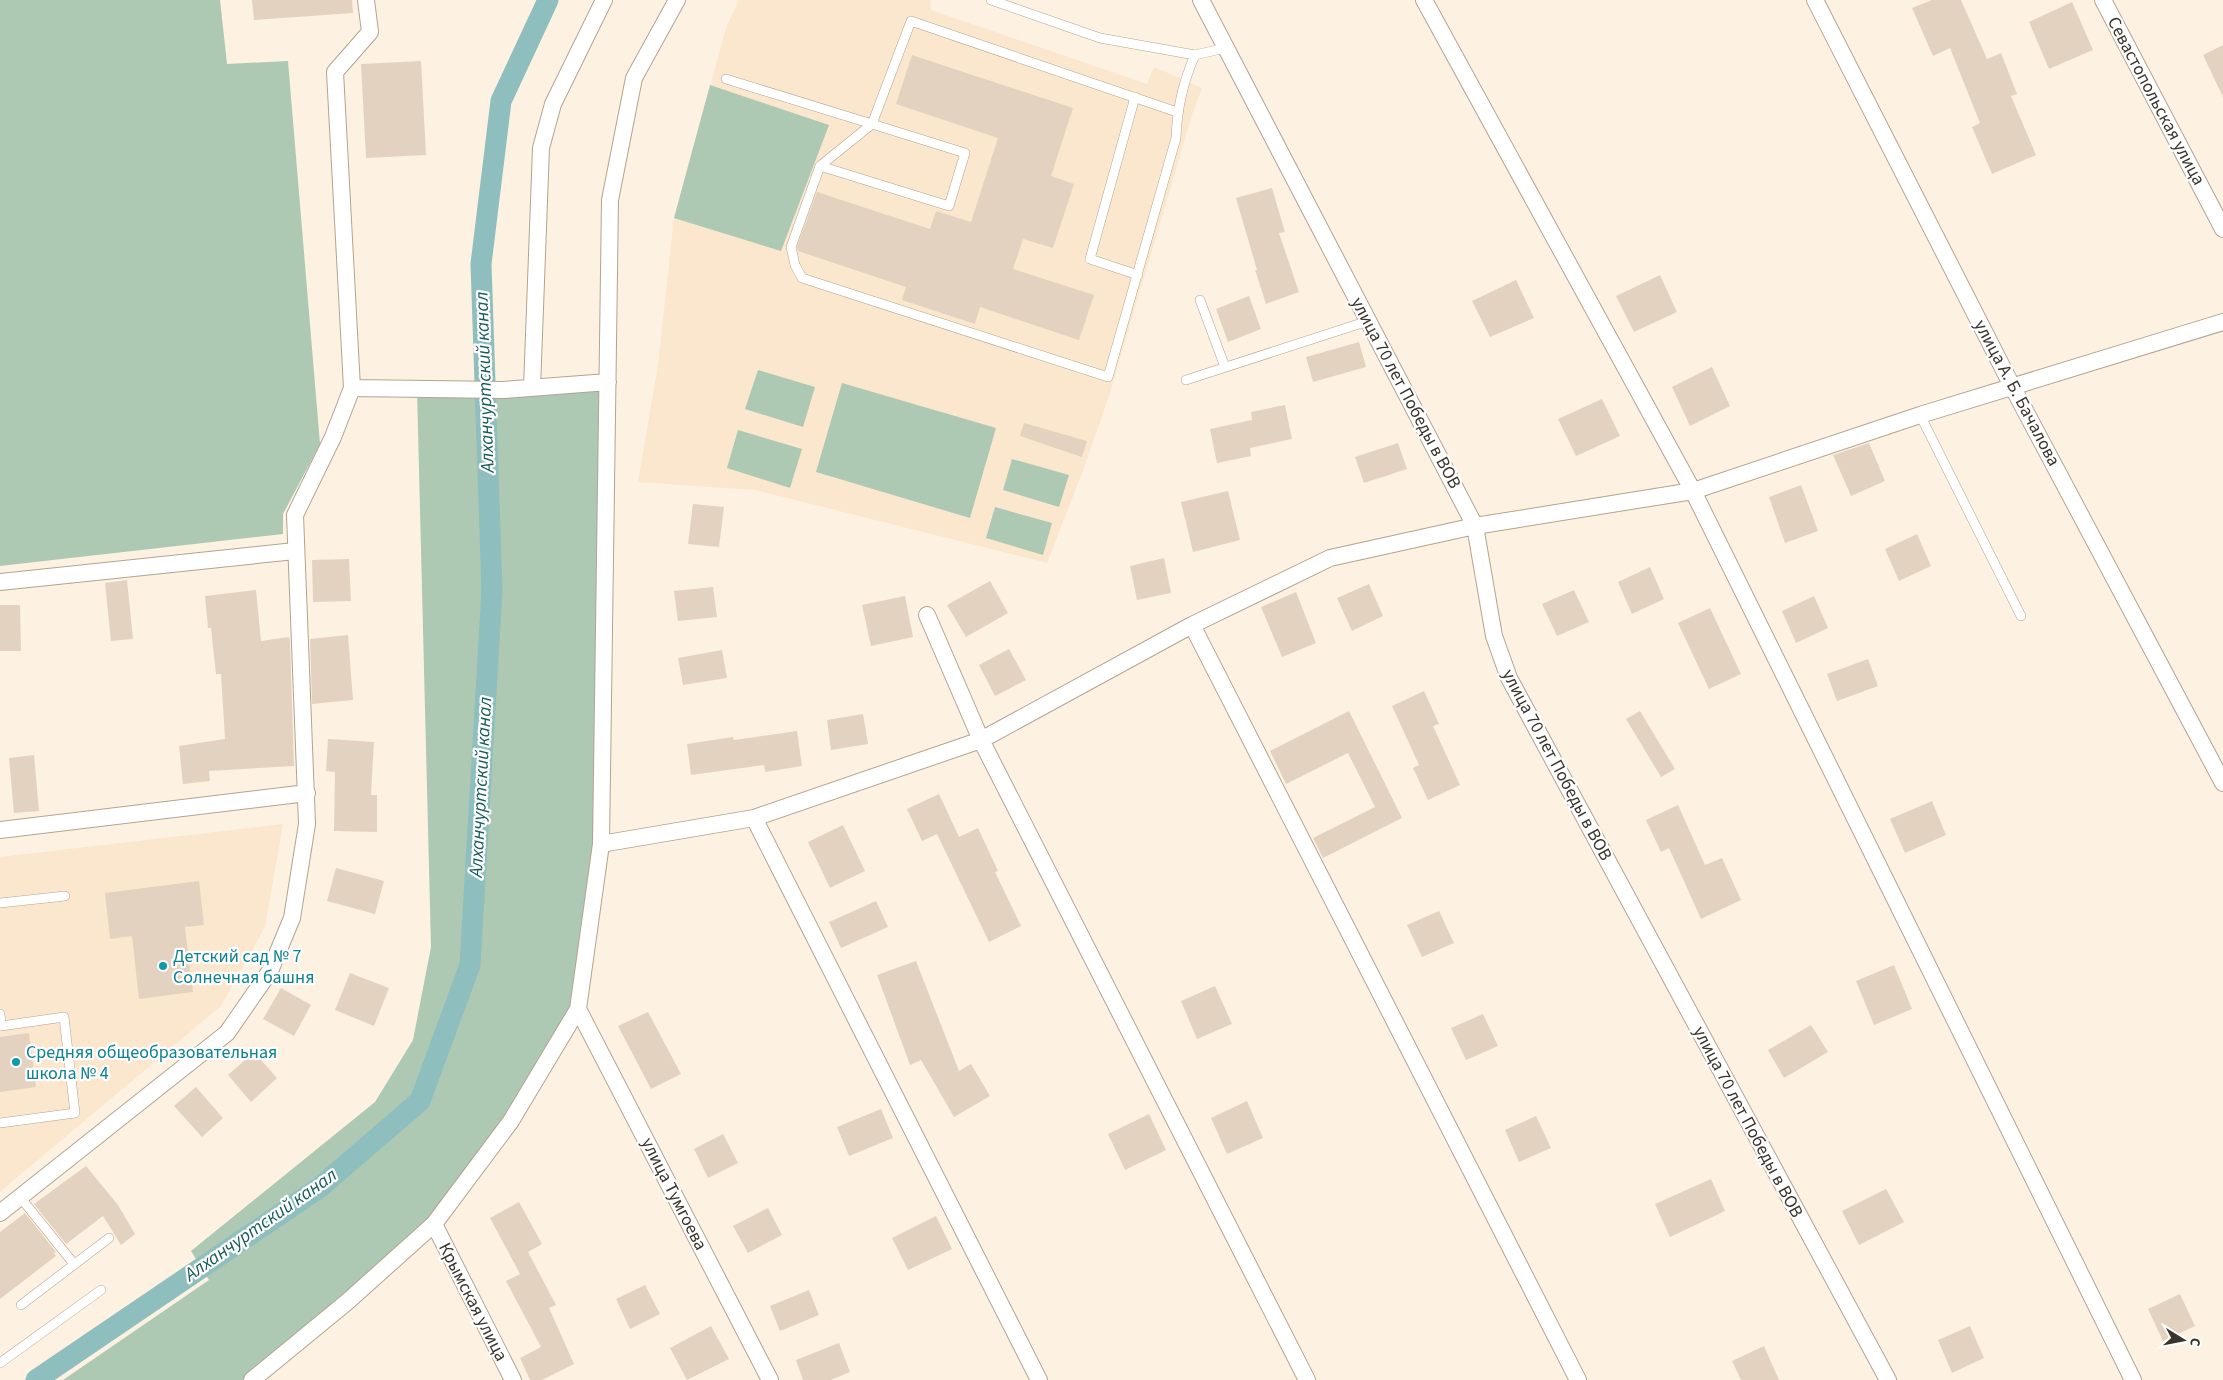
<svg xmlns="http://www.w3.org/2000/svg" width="2223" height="1380" font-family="'Source Sans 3',sans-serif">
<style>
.built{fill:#fae7cd}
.green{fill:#adc9b3}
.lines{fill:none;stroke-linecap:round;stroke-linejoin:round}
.canal{stroke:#8ebebe;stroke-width:21}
.building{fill:#e4d2c1}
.lane-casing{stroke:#b2a492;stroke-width:10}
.street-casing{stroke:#b2a492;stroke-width:18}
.lane{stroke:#fff;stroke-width:9}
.street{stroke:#fff;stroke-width:16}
.culture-dot{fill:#0f9aa8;stroke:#fff;stroke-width:2}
.labels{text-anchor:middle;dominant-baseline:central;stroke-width:4.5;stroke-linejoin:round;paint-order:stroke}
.street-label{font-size:18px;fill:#3a342d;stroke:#fff}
.culture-label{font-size:18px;fill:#0d838f;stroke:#fff;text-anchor:start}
.water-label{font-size:19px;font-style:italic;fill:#175b5b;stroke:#fff}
</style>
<rect width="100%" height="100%" fill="#fdf1e2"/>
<!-- built -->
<path class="built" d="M739,0H930L931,10L1147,84L1154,67L1202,88L1192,115L1110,393L1084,468L1047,563L755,490L638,482L658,365L674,218L726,28Z
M283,824L265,927L221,1006L0,1192V857Z"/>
<!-- green -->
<path class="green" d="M0,0H220L227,64L288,61L320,444L283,514V534L0,566Z
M710,85L829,125L781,251L674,218Z
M758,370L815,387L803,427L745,409Z
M608,382L601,844L578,1009L434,1224L252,1380H63L209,1280L191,1251L375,1102L413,1040L431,947L417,390Z
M842,383L996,428L970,518L816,472Z
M738,430L802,449L790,488L727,468Z
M1012,459L1069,475L1059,507L1003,490Z
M995,507L1052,523L1043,555L986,538Z"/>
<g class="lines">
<!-- canal -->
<path class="canal" d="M36,1380L319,1188L420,1101L470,965L492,590L481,264L501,101L548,0"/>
</g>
<!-- building -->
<path class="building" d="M252,0H352L353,13L254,20Z
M1932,0H1961L1987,59L2001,53L2017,94L2011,96L2036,155L1992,174L1972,127L1980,123L1950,48L1933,56L1912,8Z
M2072,2L2093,50L2049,69L2029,22Z
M2223,45V97L2203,55Z
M912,55L1073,108L1051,176L1074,184L1053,248L1023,239L1013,269L1094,295L1079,340L980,307L975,324L902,300L906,287L798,251L797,247L817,192L930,229L936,211L971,222L998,138L896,104Z
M421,61L426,155L366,158L361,64Z
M1272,188L1285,232L1279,233L1299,292L1266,304L1255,270H1257L1236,198Z
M1660,275L1677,312L1634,332L1616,296Z
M1516,280L1534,318L1490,337L1472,301Z
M1249,296L1261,329L1228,342L1216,309Z
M1359,342L1366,367L1313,382L1306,357Z
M1712,367L1730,406L1690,426L1672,387Z
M1602,399L1620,436L1576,456L1558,419Z
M1285,405L1292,439L1250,448L1251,456L1217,463L1210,429L1252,420L1251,412Z
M1024,423L1087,441L1082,457L1020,436Z
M1398,443L1407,469L1364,483L1355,457Z
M1869,443L1885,481L1851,496L1833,455Z
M1801,485L1818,531L1785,543L1769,497Z
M1228,491L1240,540L1193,552L1181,502Z
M693,504L724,507L719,547L688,544Z
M1917,534L1931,566L1899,581L1885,549Z
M1164,558L1171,593L1137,600L1130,566Z
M349,559L351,601L313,602L312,560Z
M1650,567L1664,599L1632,614L1618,582Z
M127,580L133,639L111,641L105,583Z
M990,581L1008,613L966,637L947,605Z
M1369,584L1383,616L1352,631L1337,598Z
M713,587L717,617L678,621L674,591Z
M256,590L261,641L289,637L290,641L294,766L209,771L210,781L183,784L179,746L225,739L221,674H216L211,628H208L205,596Z
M1574,590L1589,622L1557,636L1542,604Z
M1296,592L1316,643L1282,657L1261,607Z
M905,596L913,637L871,646L862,605Z
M1814,596L1828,628L1796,643L1782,611Z
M0,605H20L21,651H0Z
M1710,608L1741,674L1709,689L1678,623Z
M348,635L353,700L312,704L310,639Z
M1009,649L1026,680L995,696L979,665Z
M722,650L727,678L683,685L678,658Z
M1868,659L1878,686L1837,701L1827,674Z
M1424,691L1439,724L1433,726L1460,785L1428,800L1413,768L1419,765L1392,706Z
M1349,711L1402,818L1323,858L1313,838L1375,807L1348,753L1286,784L1270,751Z
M1640,711L1675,769L1661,777L1626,719Z
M863,714L868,744L831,750L827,720Z
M797,731L802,766L765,772L764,765L691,775L687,744L733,737L734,740Z
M328,739L374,742L371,795H377V832L334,831L335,772L326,771Z
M34,755L39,811L14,813L9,758Z
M939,794L959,837L978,828L998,871L995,872L1021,926L989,942L937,834L922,841L907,809Z
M1932,801L1946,835L1905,853L1890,819Z
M1678,805L1705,865L1722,858L1741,900L1701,919L1669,848L1661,852L1646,820Z
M843,825L865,871L830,888L808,842Z
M336,868L384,881L375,914L327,901Z
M199,881L204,925L185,927L191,978L186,975L192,982L193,992L139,999L132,936L110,939L105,893Z
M876,901L888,927L841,948L829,922Z
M1439,911L1454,943L1422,957L1407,925Z
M916,961L959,1071L971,1064L990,1096L954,1117L921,1060L910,1065L877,975Z
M1894,965L1912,1009L1874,1025L1856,981Z
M350,973L389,988L374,1026L335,1010Z
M1215,986L1232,1024L1197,1039L1181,1001Z
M281,988L311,1005L294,1036L263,1019Z
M648,1012L681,1074L651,1089L618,1026Z
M1483,1014L1498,1046L1466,1060L1451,1028Z
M1811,1025L1828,1052L1784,1078L1768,1050Z
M29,1033L36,1087L0,1092V1037Z
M254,1052L277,1078L251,1102L228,1075Z
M196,1087L223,1118L202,1137L174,1106Z
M1247,1101L1263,1138L1227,1154L1211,1118Z
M881,1109L893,1138L849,1156L837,1127Z
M1149,1114L1166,1150L1125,1170L1108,1134Z
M1536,1116L1551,1148L1519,1162L1505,1130Z
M723,1134L738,1163L708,1178L694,1149Z
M86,1166L118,1205L135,1234L121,1245L103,1216L66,1244L34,1204Z
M1711,1179L1725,1211L1670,1237L1655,1204Z
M1886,1189L1904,1222L1859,1245L1842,1211Z
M519,1202L542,1244L528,1252L556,1305L549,1308L574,1364L542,1380H530L520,1358L541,1347L506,1281L520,1274L490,1218Z
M768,1208L782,1235L748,1253L733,1226Z
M25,1213L56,1252L54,1253L56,1256L0,1299V1232Z
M936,1216L952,1249L908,1270L892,1238Z
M645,1285L660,1314L630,1329L616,1299Z
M809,1290L819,1315L780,1331L770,1306Z
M2180,1294L2195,1326L2163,1341L2148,1309Z
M711,1326L729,1359L687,1380L670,1348Z
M1970,1326L1984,1358L1952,1373L1938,1340Z
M839,1343L850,1372L831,1380H803L796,1360Z
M1764,1346L1779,1380H1741L1732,1361Z"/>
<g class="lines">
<defs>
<path id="lane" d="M991,0L1100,38L1195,55L1225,48
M726,79L872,124L911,21L1177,112
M1135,97L1090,259L1138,275
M820,166L872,124L965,153L949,206L820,166L791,247L795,265L802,278L1108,377L1176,138C1177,108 1183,82 1195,55
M1200,300L1225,367
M1186,380L1368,321
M1920,415L2021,616
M0,903L65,896
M0,1014L1,1026L64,1017L75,1113L0,1123
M20,1197L74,1264
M21,1305L109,1238
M0,1363L101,1290"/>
<path id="street" d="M1201,0L1475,526L1494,636L1509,678L1888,1380
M1424,0L1693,491L2133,1380
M1815,0L2012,386L2223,783
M2103,0L2223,229
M352,388L503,390L608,382
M532,388L541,148L553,104L604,0
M0,582L295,551
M927,615L981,740L1307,1380
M1192,625L1578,1380
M754,818L1039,1380
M0,830L307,793
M601,844L754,818L981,740L1192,625L1330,558L1475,526L1693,491L1920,415L2223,322
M578,1009L770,1380
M0,1213L227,1033L270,971L292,918L307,824L295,515L333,437L352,388L335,72L370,32L366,0
M434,1224L513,1380
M252,1380L347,1302L434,1224L511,1121L578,1009L601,844L610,200L634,78L677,0"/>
</defs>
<!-- lane casing -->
<use href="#lane" class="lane-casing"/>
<!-- street casing -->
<use href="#street" class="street-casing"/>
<!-- lane -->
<use href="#lane" class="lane"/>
<!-- street -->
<use href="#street" class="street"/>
</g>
<!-- markers -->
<g class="culture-dot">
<circle cx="163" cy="966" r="5"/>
<circle cx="16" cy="1062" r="5"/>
</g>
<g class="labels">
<!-- street labels -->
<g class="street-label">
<text transform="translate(2156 101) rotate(62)">Севастопольская улица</text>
<text transform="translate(1406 393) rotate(62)">улица 70 лет Победы в ВОВ</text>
<text transform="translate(2017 393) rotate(62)">улица А. Б. Бачалова</text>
<text transform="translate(1557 765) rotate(62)">улица 70 лет Победы в ВОВ</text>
<text transform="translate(1748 1122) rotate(62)">улица 70 лет Победы в ВОВ</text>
<text transform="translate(674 1194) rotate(63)">улица Тумгоева</text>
<text transform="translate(473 1302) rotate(63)">Крымская улица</text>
</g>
<!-- culture labels -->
<g class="culture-label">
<text x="173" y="956">Детский сад № 7<tspan x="173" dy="21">Солнечная башня</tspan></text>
<text x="26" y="1052">Средняя общеобразовательная<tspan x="26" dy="21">школа № 4</tspan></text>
</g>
<!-- water labels -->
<g class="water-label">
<text transform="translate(485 382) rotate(-92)">Алханчуртский канал</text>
<text transform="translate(481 787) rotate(-87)">Алханчуртский канал</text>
<text transform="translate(261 1225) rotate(-35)">Алханчуртский канал</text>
</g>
</g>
<!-- north arrow -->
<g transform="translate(2183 1340) rotate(100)" stroke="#ffffff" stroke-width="4" paint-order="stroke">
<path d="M0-4L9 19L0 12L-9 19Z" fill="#3a342d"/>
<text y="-8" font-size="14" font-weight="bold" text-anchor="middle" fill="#3a342d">С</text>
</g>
</svg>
